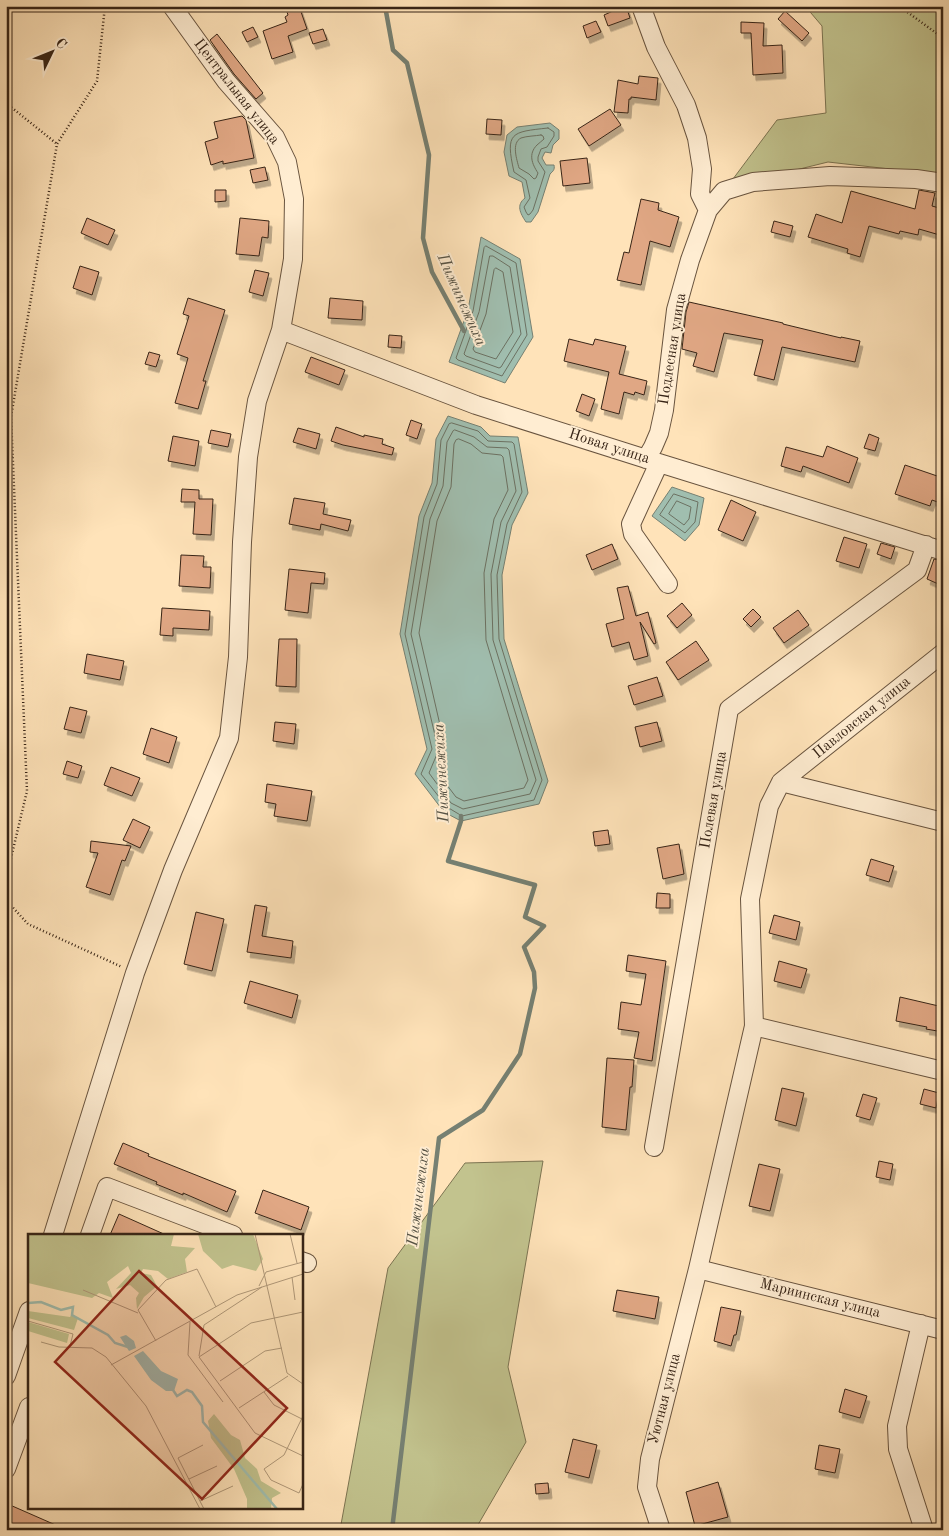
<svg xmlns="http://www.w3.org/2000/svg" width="949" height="1536" font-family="'Old Standard TT',serif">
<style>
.green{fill:#c2c38e;stroke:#7c7452}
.water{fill:#a0beaf;stroke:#768072}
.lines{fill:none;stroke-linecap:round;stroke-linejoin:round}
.shore{stroke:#6c7162;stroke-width:1}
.stream{stroke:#768072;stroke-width:4.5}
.building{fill:#e0a784;stroke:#372416;filter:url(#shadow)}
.minor-casing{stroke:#69543f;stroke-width:20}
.path{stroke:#372416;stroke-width:2.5;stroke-dasharray:1 2.5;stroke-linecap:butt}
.minor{stroke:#ffedd2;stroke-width:18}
.labels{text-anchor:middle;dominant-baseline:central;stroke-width:4;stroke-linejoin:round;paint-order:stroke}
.street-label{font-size:15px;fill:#372416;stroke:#ffedd2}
.water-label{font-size:16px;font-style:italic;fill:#565244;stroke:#ffedd2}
.inset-river{fill:none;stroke:#a0beaf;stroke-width:2.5}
.inset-road{fill:none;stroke:#af9778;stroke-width:1}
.view{fill:#8f2418;fill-opacity:0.15;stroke:#8f2418;stroke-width:2.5}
.inset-edge{fill:none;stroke:#372416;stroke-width:2.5}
</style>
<defs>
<filter id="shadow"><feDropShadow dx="3" dy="5.5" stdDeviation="0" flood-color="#0004"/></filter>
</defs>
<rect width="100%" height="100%" fill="#ffe3b9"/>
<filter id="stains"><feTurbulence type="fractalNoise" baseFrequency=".004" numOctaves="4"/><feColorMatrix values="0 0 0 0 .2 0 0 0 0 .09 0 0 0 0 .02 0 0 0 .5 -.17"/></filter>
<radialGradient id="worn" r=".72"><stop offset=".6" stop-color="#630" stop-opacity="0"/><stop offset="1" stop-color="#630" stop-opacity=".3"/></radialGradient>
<!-- green -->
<path class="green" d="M805,6H943V175L828,162L727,187L777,120L826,113L822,26Z
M543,1161L508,1367L526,1442L475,1530H340L388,1268L465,1163Z"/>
<!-- water -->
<path class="water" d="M550,123L559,130V139L553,145L551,153L545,152L542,158L546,165H554C555,170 553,171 550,174L538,212L531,222H526C520,213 516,205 525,198L522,182L509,176L504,152L507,135L517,127Z
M481,237L520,259L533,337L505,383L449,362L468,310Z
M448,416L481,427L490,436L518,437L528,493L512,525L502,575L504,639L548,781L539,804L461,821L444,812L415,774L427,749L400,634L419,516L432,483L436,439Z
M672,487L704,498L699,525L685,541L652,516Z"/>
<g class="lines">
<!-- shore -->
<path class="shore" d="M548,128L554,132V136L547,147L541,149L538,157V161L545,172L533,210L530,214L528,215L526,212L524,207L530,198L526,180L514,172C505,132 511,132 548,128Z
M541,135L543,136L544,139C542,141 539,143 537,145C528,154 532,164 538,173L536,178L534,179L529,174L519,168C517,160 511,143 521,138C527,136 535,136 541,135Z
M486,246L516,263L527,335L502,376L458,360L456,358L473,311L484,248Z
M490,256H493L510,267L521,334L501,367L499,368L466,356L464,354L479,312Z
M496,268L503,272L513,332L496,359L475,352L473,349L486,314L494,270Z
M452,423L478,431L488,441L512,442L514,444L522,492L507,524L497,575L499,639L542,780L534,800L462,816L447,807L421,774L432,749L405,634L424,517L437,484L441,440L449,424Z
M455,430L474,437L487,447L507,448L509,450L516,491L501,522L491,574L493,640L536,780L530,794L463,809L451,803L429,773L437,754L438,748L411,634L430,519L443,486L447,442L453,431Z
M459,439L471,444L482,453L501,455L503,457L508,490L494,519L484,573L486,640L528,780L524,788L464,801L456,797L437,772L445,755V747L419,633L437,521L451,487L454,444L456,440Z
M674,494L698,502L695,522L685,533L660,515Z
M677,501L691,507L689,519L684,525L669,514Z"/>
<!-- stream -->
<path class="stream" d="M385,6L393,50L407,63L429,155L423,238L432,272L464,331
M392,1530L439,1138L483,1110L520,1054L535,988L534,972L524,947L544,926L525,917L535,885L448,861L461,821V816"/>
</g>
<!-- building -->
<path class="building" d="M285,6H299L307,29L288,36L293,52L272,59L263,31L287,22L285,17L288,15Z
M611,6H626L630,18L608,26L604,15L613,11Z
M785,11L809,33L802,41L778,19Z
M596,21L601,32L587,38L583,26Z
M741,22L764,23L763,46L782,45L783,73L753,75L751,33H741Z
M253,27L258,37L247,42L242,32Z
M323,29L327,40L313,44L309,33Z
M217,34L263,93L256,99L234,74L210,40Z
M639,76L658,78L656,100L631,97V99H629L628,113L614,112L618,80L638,84Z
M610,109L621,125L589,146L578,129Z
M242,116L246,120L254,158L223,164V161L211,165L205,142L218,138L214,122Z
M487,119L502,120L501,135L486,134Z
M587,158L590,183L563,186L560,161Z
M265,167L268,180L253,183L250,170Z
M215,190H226V201L215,202Z
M919,190L935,193L932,206L943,209V236L919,229L918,235L900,231L899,234L869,226L860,257L847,253L848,249L808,237L816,214L842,223L851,191L915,209Z
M641,199L659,203L658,210L679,217L670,247L650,241L641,285L617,280L624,252L629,253Z
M87,218L115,230L108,245L81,233Z
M240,218L269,221L268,238L262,237L259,256L236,254Z
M774,221L793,226L790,237L771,232Z
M80,266L99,272L92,295L73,288Z
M255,270L269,273L263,296L249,292Z
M188,298L225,310L203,381H206L198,409L175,403L188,358L177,354L189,316L183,314Z
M330,298L363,301L362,320L328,318Z
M689,302L783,323V324L841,338V337L860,341L855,362L782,347L774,380L754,375L763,340L724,333L714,372L693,366L697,353L682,349L686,312Z
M389,335L402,336L401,348L388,347Z
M569,339L593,345L595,339L626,346L619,374L647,381L644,395L635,392L634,395L624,392L619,414L601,409L609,372L564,361Z
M149,352L160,355L156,367L145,364Z
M311,357L345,370L339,385L305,372Z
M582,394L595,399L589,416L576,411Z
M411,420L422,424L417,439L406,435Z
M336,427L364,437V435L383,439L382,444L394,448L392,455L343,445L331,441Z
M298,428L320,434L316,449L293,442Z
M211,430L231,434L228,447L208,443Z
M869,434L879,438L875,451L864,448Z
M173,436L199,441L195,466L168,461Z
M827,446L858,458L849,483L803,466L801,472L781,466L786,447L823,457Z
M905,465L943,478V504L932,500L930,506L895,494Z
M182,489L199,490V499H213L211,535L193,534L195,502H181Z
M294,498L325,503L323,514L351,520L348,531L321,524L320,530L289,524Z
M731,500L756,512L743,541L718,530Z
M844,537L867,544L859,568L836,561Z
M881,543L895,547L891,559L877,554Z
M612,544L618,559L592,570L586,555Z
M181,555L204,556L203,567H211L210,588L179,586Z
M934,559L943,561V586L927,579Z
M289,569L325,573L324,584L311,583L308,613L285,610Z
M628,586L636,616L648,612L656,643L654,644L640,622L648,656L634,660L629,642L612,647L606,624L624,619L617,588Z
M682,603L692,615L677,628L667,616Z
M162,608L210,611L209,630L173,628V636L160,635Z
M753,609L761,617L751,627L743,619Z
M798,610L809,625L784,643L773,628Z
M279,639H297L296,687L276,686Z
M696,641L709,660L678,680L666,662Z
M87,654L124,661L120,680L84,673Z
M657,677L663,696L634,705L628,686Z
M70,707L87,711L81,733L64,729Z
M275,722L296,724L294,744L273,741Z
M657,722L662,741L640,747L635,727Z
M151,728L177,737L169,763L143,754Z
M67,761L82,766L78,778L63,774Z
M111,767L140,778L132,796L104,785Z
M267,784L312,791L307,821L274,816L276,804L265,802Z
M133,819L150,827L140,848L123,840Z
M608,830L610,844L595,846L593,832Z
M91,841L131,846L125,861L122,860L110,895L86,887L98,853L90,852Z
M679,844L684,874L663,879L657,848Z
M871,859L894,866L889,882L866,875Z
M657,893L670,894V908H656Z
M255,905L267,907L262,936L293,941L291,958L247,952Z
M196,912L224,919L212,971L184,964Z
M774,915L800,922L796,940L769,933Z
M628,955L666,961L652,1061L634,1058L639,1032L618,1029L621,1002L641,1005L646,974L626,971Z
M779,961L807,969L801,988L774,981Z
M250,981L298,995L292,1018L244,1003Z
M900,997L943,1007V1032L926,1029L927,1027L896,1021Z
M607,1058L634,1060L632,1087H630L626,1130L602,1127Z
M782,1088L804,1093L796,1126L775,1120Z
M924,1089L939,1093L936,1108L920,1104Z
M863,1094L877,1098L870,1120L856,1116Z
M123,1143L149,1154L148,1156L236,1191L227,1212L183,1193V1195L156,1184L157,1182L114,1164Z
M879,1161L893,1164L890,1180L876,1177Z
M759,1164L780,1169L770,1211L749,1206Z
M263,1190L309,1207L301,1230L255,1213Z
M119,1214L166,1235H110Z
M617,1290L659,1297L655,1319L613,1311Z
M721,1307L741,1311L736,1335H734L731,1346L714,1341Z
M845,1389L867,1396L860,1418L839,1412Z
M573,1439L597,1445L589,1478L565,1472Z
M819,1445L840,1449L835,1473L815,1469Z
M718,1482L728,1517L695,1526L686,1492Z
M548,1483L549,1493L536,1494L535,1484Z
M10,1505L67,1530H6V1514Z"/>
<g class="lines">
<defs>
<path id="minor" d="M641,6L656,47L686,105L697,138L702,169L700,194L708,210
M281,330L476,405L659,463L943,551
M646,459L653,447L659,433L664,410L676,310L690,260L708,210L724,191L753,182L830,176L916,179L943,183
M659,463L631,524L633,534L668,584
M781,782L943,822
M754,1026L943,1071
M654,1147L729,709L917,570L926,545
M53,1235L135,973L173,870L229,738L238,657L242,542L248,457L257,401L281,330L293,259L294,199L287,162L275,137L226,81L172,6
M90,1235L107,1187L233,1235
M301,1261L307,1263
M698,1269L943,1330
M921,1324L897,1426L898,1449L924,1530
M6,1376L29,1311
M6,1469L29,1407
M661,1530L647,1487L650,1459L698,1269L754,1026L750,899L769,806L781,782L943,653"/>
</defs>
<!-- minor casing -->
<use href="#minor" class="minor-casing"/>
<!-- path -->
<path class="path" d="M899,6L943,38
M6,103L57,144
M6,453L13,458
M6,879L27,791L11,417L57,144L97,81L105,6
M6,900L28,924L122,967"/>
<!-- minor -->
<use href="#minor" class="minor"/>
</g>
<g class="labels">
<!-- street labels -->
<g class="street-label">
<text transform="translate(236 92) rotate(52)">Центральная улица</text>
<text transform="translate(673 349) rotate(-81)">Подлесная улица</text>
<text transform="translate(609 447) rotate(18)">Новая улица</text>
<text transform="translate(862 718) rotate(-39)">Павловская улица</text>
<text transform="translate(714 800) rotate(-80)">Полевая улица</text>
<text transform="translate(820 1299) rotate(14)">Мариинская улица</text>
<text transform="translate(665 1399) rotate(-76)">Уютная улица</text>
</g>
<!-- water labels -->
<g class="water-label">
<text transform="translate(461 300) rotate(66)">Пижинежиха</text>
<text transform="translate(442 773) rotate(-93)">Пижинежиха</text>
<text transform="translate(419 1197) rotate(-83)">Пижинежиха</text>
</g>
</g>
<!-- overview -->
<g transform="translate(28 1234)">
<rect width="275" height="275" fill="#ffe3b9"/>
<path d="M0,0H146L143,12L167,14L157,25L159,38L140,45L130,37L115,35L113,39L123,41L129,52L116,63L109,75L108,64L111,59L102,51L88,55L103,39L100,32L79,48L85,64L71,59L64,64L0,49ZM170,0H225L235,25L228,37L205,31L194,35L175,17ZM0,77L42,83L44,80L50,84L46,96L0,84ZM0,88L41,100L39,109L0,97ZM186,180L203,201L212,206L217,224L229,235L233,247L253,259L244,264L243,275H219V265L206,235L183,204L180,187Z" fill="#c2c38e"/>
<path d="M98,101L106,107L108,114L101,117L92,103ZM115,117L133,137L150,145L146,157H138L123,146L106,122Z" fill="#a0beaf"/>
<path class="inset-river" d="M0,69L13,68L33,76L45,73L44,81L80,101L87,109L100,113M145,156L149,162L159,156L164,158L174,172L175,188L249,275"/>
<path class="inset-road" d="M227,0L259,139L275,150M262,0L269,29M264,43L267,66M231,52L238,38L275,28M55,56L110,79M0,87L45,100L42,112M162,88L160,121L195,168M128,107L110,76L138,46L169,35L188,73M13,108L31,113L64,114L78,123L118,172L172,275M171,122L176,91L234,53M171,123L227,199L275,222M171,123L223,89L275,78M83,131L209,61L275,40M192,147L237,117L254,114M236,158L246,171L274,185M211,174L260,142M275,182L256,221L236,235L243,246L271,259L275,250M175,211L150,224L176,275M161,245L189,232M172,267L205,252"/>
<path class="view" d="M111,37L259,174L174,265L27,128Z"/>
<rect width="275" height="275" class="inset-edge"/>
</g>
<!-- margin -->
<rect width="949" height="1536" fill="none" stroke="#ffe3b9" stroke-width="25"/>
<rect x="8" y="8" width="934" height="1521" fill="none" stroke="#372416" stroke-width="2.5"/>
<rect x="12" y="12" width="924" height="1511" fill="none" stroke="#372416"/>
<!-- north arrow -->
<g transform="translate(52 52) rotate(47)" stroke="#ffedd2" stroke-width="4" paint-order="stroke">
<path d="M0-4L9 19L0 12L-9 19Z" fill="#372416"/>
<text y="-8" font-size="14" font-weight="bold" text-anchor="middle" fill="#372416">С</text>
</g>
<rect width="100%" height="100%" filter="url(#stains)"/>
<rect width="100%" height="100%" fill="url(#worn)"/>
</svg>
